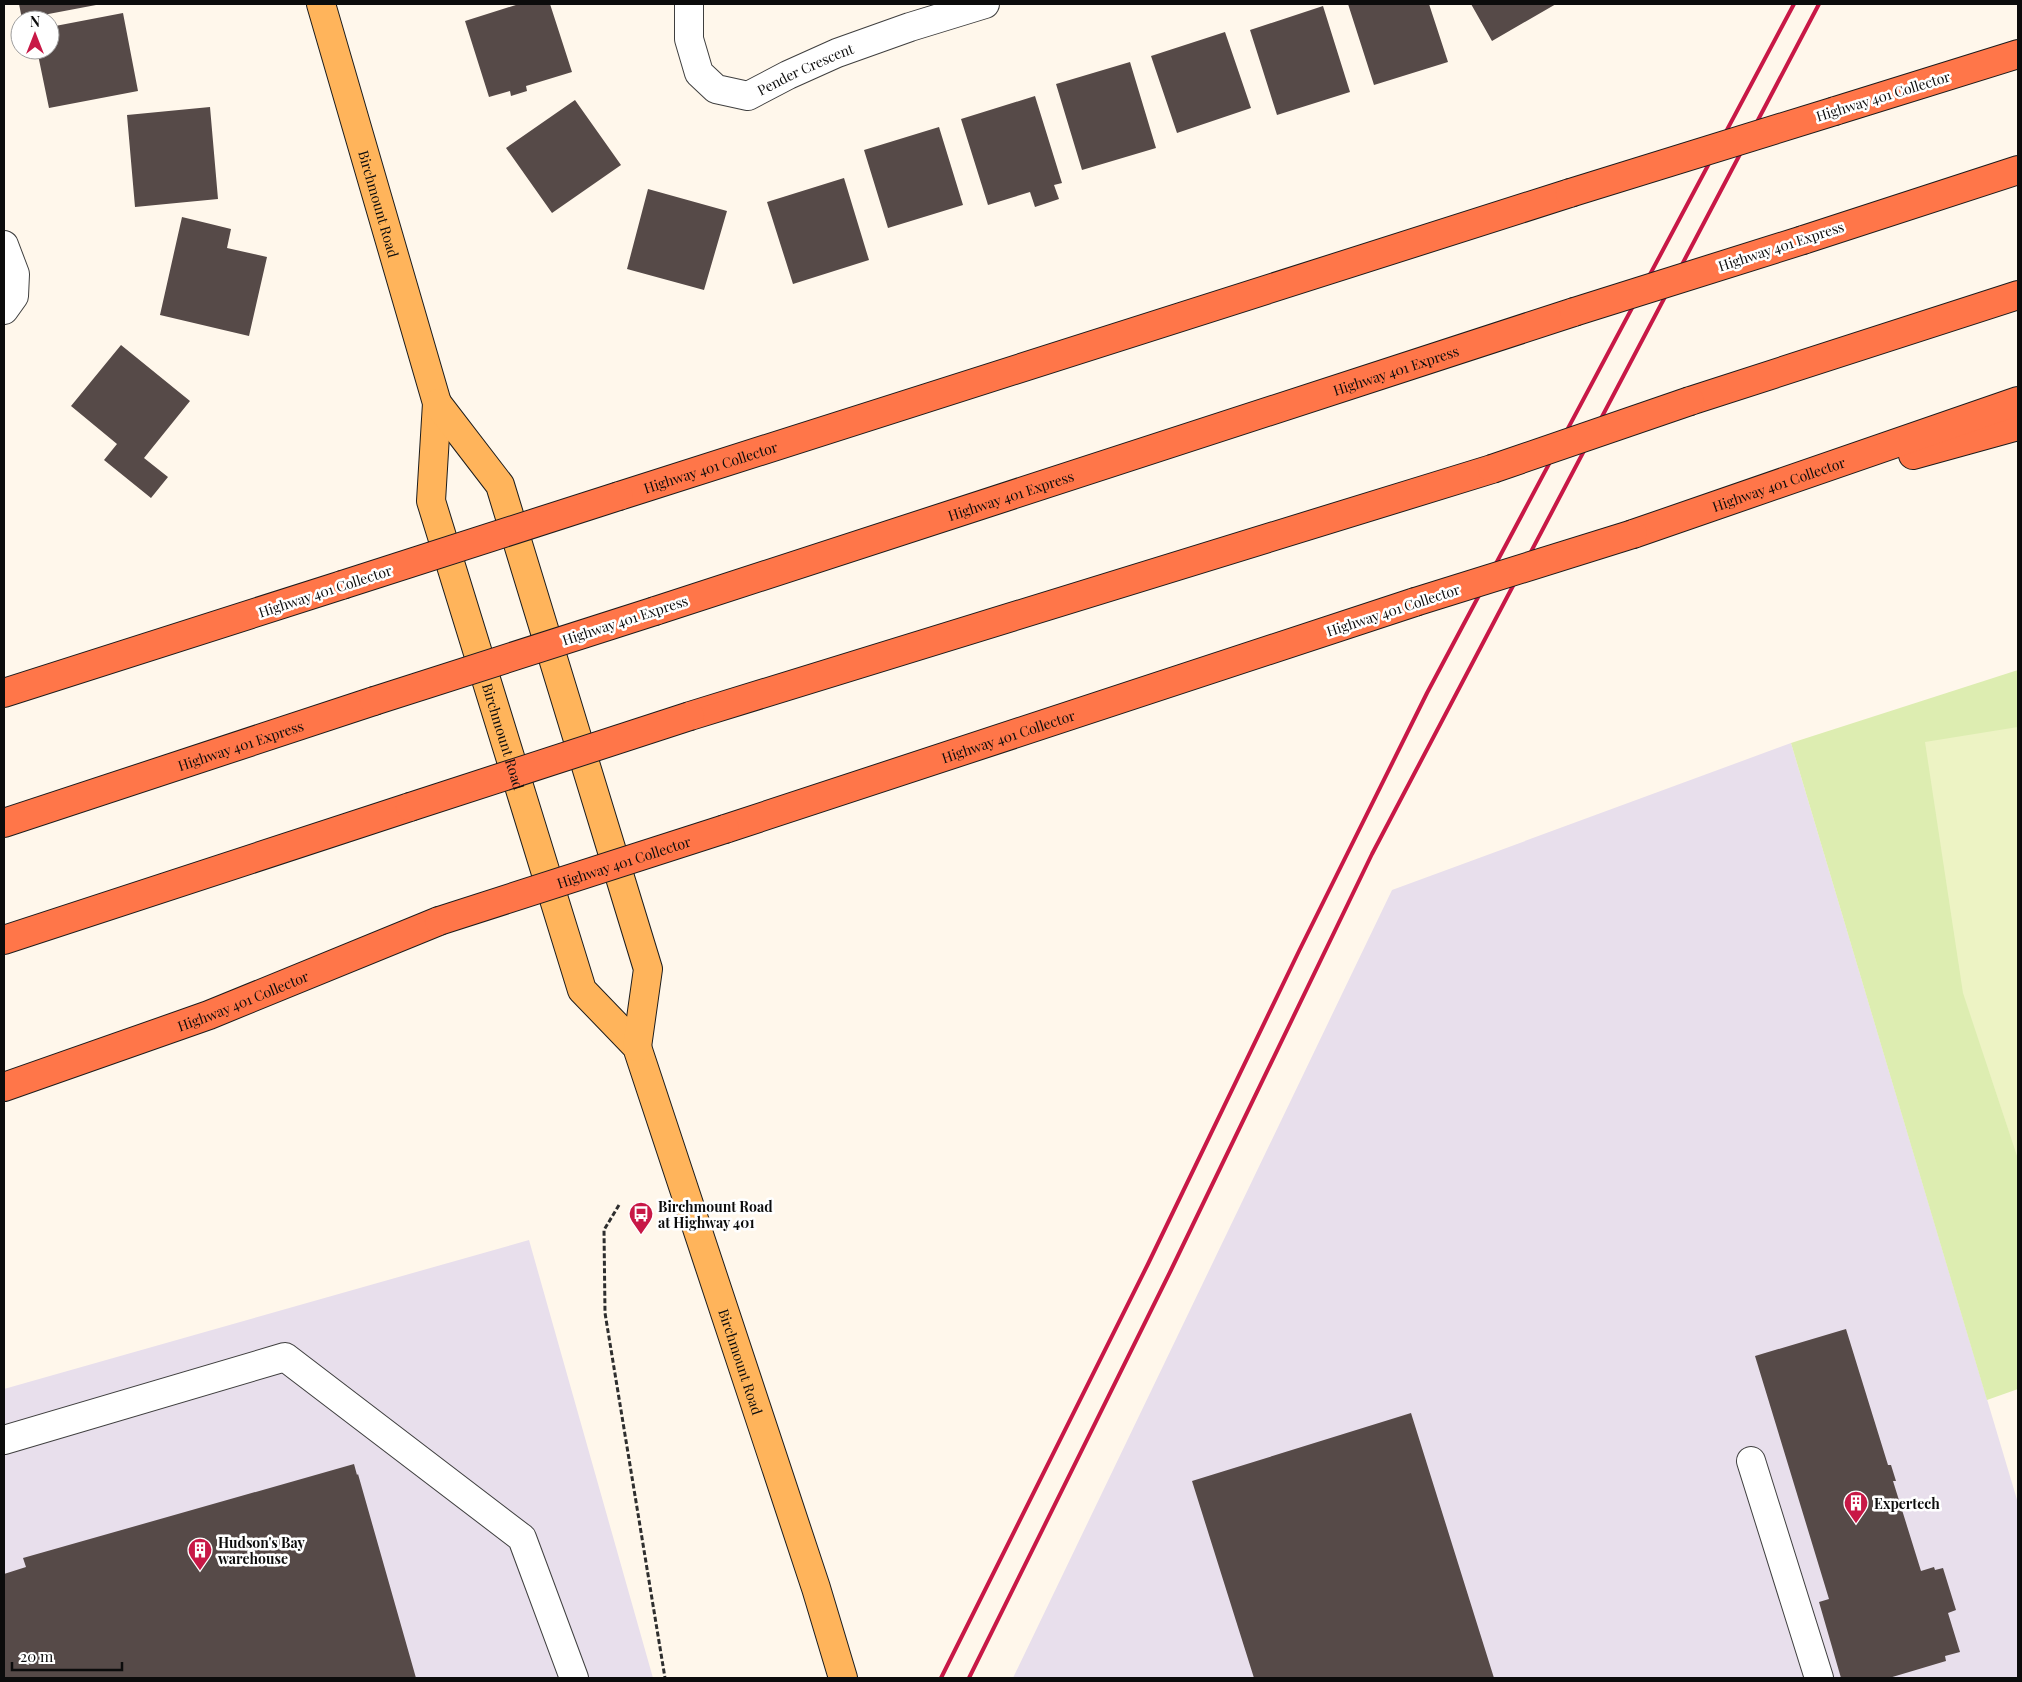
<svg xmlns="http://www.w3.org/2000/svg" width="2022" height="1682" font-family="'Playfair Display',serif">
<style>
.industrial{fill:#e8dfec}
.green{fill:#ddedb1}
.pitch{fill:#edf3c4}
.building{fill:#564a48}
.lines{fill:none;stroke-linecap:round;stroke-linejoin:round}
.minor-casing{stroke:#3f3f3f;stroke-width:30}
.major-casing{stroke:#1d1d1d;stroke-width:30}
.highway-casing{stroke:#1d1d1d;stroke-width:30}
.path{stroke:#2e2e2e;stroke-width:3;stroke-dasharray:5 2.5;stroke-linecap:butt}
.minor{stroke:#fff;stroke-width:28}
.major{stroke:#ffb45b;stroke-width:28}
.highway{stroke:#ff7649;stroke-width:28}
.rail{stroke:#c81846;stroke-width:4}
.highway-bridge-casing{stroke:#1d1d1d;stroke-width:30;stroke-linecap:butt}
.highway-bridge{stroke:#ff7649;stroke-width:28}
.labels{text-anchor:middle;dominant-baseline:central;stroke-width:5;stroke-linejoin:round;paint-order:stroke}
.street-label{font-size:14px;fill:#0c0c0c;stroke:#fff}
.poi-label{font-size:14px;font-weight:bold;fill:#0c0c0c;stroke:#fff;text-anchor:start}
</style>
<rect width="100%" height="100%" fill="#fff7eb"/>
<!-- industrial -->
<path class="industrial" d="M1791,743L2018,1503V1678H1013L1392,890Z
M529,1240L653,1678H4V1389Z"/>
<!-- green -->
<path class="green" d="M2018,670V1389L1987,1400L1791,743Z"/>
<!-- pitch -->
<path class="pitch" d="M2018,727V1159L1963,993L1925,742Z"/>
<!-- building -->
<path class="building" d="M19,4H96V5L22,19Z
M519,4H550L572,72L526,86L527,91L511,96L510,91L489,97L465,21Z
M1348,4H1429L1448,62L1374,85Z
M1471,4H1556L1492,41Z
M1323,6L1350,92L1277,115L1250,30Z
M123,13L138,91L49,108L37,50H50V27Z
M1225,32L1251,108L1177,133L1151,56Z
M1130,62L1156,148L1082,170L1056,84Z
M1035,96L1062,183L1054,185L1059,199L1035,207L1030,192L988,205L961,119Z
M575,100L621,165L552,213L506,148Z
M210,107L218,199L135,207L127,115Z
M939,127L963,205L888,228L864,150Z
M844,178L869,260L793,284L767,202Z
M648,189L727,211L704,290L627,269Z
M182,217L231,229L227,248L267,257L249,336L160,315Z
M121,345L190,401L144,458L168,477L151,498L104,460L117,444L71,406Z
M1846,1329L1888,1465H1891L1896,1481H1893L1921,1571L1934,1567L1935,1570L1943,1568L1956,1610L1948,1613L1960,1652L1945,1656L1946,1661L1889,1678H1841L1819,1602L1829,1599L1755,1356Z
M1411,1413L1494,1678H1254L1192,1481Z
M354,1464L357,1475L358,1474L416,1678H4V1574L26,1567L23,1558Z"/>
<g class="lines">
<defs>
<g id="minor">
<path id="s1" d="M689,4V39L699,73L716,89L748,96L788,75L837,53L910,27L985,4"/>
<path d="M4,245L15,274L14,296L4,310"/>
<path d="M4,1440L285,1357L522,1538L574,1678"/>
<path d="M1751,1461L1819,1678"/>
</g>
<g id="major">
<path id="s2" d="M321,4L437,403L431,501L582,990L637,1047L816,1588L843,1678"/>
<path d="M437,403L500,485L648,969L637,1047"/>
</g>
<g id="highway">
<path d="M1835,111L2018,54"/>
<path d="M1803,240L2018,170"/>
<path d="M1690,401L2018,295"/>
<path d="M1913,455L2018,426"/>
<path id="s3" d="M619,496L1570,193"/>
<path id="s4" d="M1633,534L2018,401"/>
<path id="s5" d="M655,611L1574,312"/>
<path d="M4,693L342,585"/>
<path d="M690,716L1492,469"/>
<path id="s6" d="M4,823L374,701"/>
<path id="s7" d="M725,829L1415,602"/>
<path d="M4,940L410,807"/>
<path id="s8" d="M4,1087L209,1015L439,921"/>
</g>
</defs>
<!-- minor casing -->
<use href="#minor" class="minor-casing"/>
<!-- major casing -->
<use href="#major" class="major-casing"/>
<!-- highway casing -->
<use href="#highway" class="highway-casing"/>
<!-- path -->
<path class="path" d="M619,1205L604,1230L605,1313L665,1678"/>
<!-- minor -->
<use href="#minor" class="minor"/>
<!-- major -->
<use href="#major" class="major"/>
<!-- highway -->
<use href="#highway" class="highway"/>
<!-- rail -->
<path class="rail" d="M941,1678L1148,1264L1299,951L1427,693L1794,4
M969,1678L1171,1270L1372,854L1819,4"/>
<defs>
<g id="highway-bridge">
<path d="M1570,193L1835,111"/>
<path d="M1574,312L1803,240"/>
<path d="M1492,469L1690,401"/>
<path d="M342,585L619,496"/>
<path d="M1415,602L1633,534"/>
<path d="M374,701L655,611"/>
<path d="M410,807L690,716"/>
<path id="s9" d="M439,921L725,829"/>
</g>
</defs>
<!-- highway-bridge casing -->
<use href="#highway-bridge" class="highway-bridge-casing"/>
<!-- highway-bridge -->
<use href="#highway-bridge" class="highway-bridge"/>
</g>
<!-- icons -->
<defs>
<symbol id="bus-pin" viewBox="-11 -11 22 30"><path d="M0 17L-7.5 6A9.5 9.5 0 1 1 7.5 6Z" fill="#c81846" stroke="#fff"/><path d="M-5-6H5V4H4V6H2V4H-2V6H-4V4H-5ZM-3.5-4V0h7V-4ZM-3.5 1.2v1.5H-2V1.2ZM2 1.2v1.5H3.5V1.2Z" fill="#fff"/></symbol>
<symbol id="building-pin" viewBox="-11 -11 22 30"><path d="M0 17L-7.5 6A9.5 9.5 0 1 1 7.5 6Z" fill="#c81846" stroke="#fff"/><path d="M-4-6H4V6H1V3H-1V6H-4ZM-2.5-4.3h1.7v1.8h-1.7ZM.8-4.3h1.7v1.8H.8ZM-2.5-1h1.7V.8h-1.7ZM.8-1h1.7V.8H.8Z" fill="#fff"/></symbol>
</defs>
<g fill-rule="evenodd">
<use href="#bus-pin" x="627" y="1200" width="28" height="38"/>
<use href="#building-pin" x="1842" y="1489" width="28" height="38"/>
<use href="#building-pin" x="186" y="1536" width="28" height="38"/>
</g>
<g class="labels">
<!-- street labels -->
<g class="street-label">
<text stroke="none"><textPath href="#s1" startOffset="190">Pender Crescent</textPath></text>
<text transform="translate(1883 96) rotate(-17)">Highway 401 Collector</text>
<text stroke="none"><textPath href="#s2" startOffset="208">Birchmount Road</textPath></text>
<text transform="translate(1781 246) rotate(-18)">Highway 401 Express</text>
<text stroke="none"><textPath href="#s5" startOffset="779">Highway 401 Express</textPath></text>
<text stroke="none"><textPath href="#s3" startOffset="96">Highway 401 Collector</textPath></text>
<text stroke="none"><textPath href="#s4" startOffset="154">Highway 401 Collector</textPath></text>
<text stroke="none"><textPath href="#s5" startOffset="374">Highway 401 Express</textPath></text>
<text transform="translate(325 591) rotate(-18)">Highway 401 Collector</text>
<text transform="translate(1393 610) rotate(-18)">Highway 401 Collector</text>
<text transform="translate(625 620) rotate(-18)">Highway 401 Express</text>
<text stroke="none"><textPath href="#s2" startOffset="760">Birchmount Road</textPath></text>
<text stroke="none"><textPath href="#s7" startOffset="298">Highway 401 Collector</textPath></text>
<text stroke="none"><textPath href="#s6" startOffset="249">Highway 401 Express</textPath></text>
<text stroke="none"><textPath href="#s9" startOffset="194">Highway 401 Collector</textPath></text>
<text stroke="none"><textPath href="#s8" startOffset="254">Highway 401 Collector</textPath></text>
<text stroke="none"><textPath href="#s2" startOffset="1436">Birchmount Road</textPath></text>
</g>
<!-- poi labels -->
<g class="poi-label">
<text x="658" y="1206">Birchmount Road<tspan x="658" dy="16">at Highway 401</tspan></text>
<text x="1874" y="1503">Expertech</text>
<text x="218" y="1542">Hudson's Bay<tspan x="218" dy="16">warehouse</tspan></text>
</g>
</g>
<!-- border -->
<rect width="2022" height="1682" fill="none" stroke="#0c0c0c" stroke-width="10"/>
<!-- north arrow -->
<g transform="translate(35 35)"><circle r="24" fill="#ffffff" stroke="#9e9e9e"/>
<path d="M0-4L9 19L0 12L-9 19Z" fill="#c81846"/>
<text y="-8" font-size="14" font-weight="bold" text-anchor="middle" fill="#0c0c0c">N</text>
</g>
<!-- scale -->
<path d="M12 1662v8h110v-8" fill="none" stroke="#0c0c0c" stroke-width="2.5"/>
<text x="20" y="1662" font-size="15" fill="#0c0c0c" stroke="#ffffff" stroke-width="4" paint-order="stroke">20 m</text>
</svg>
